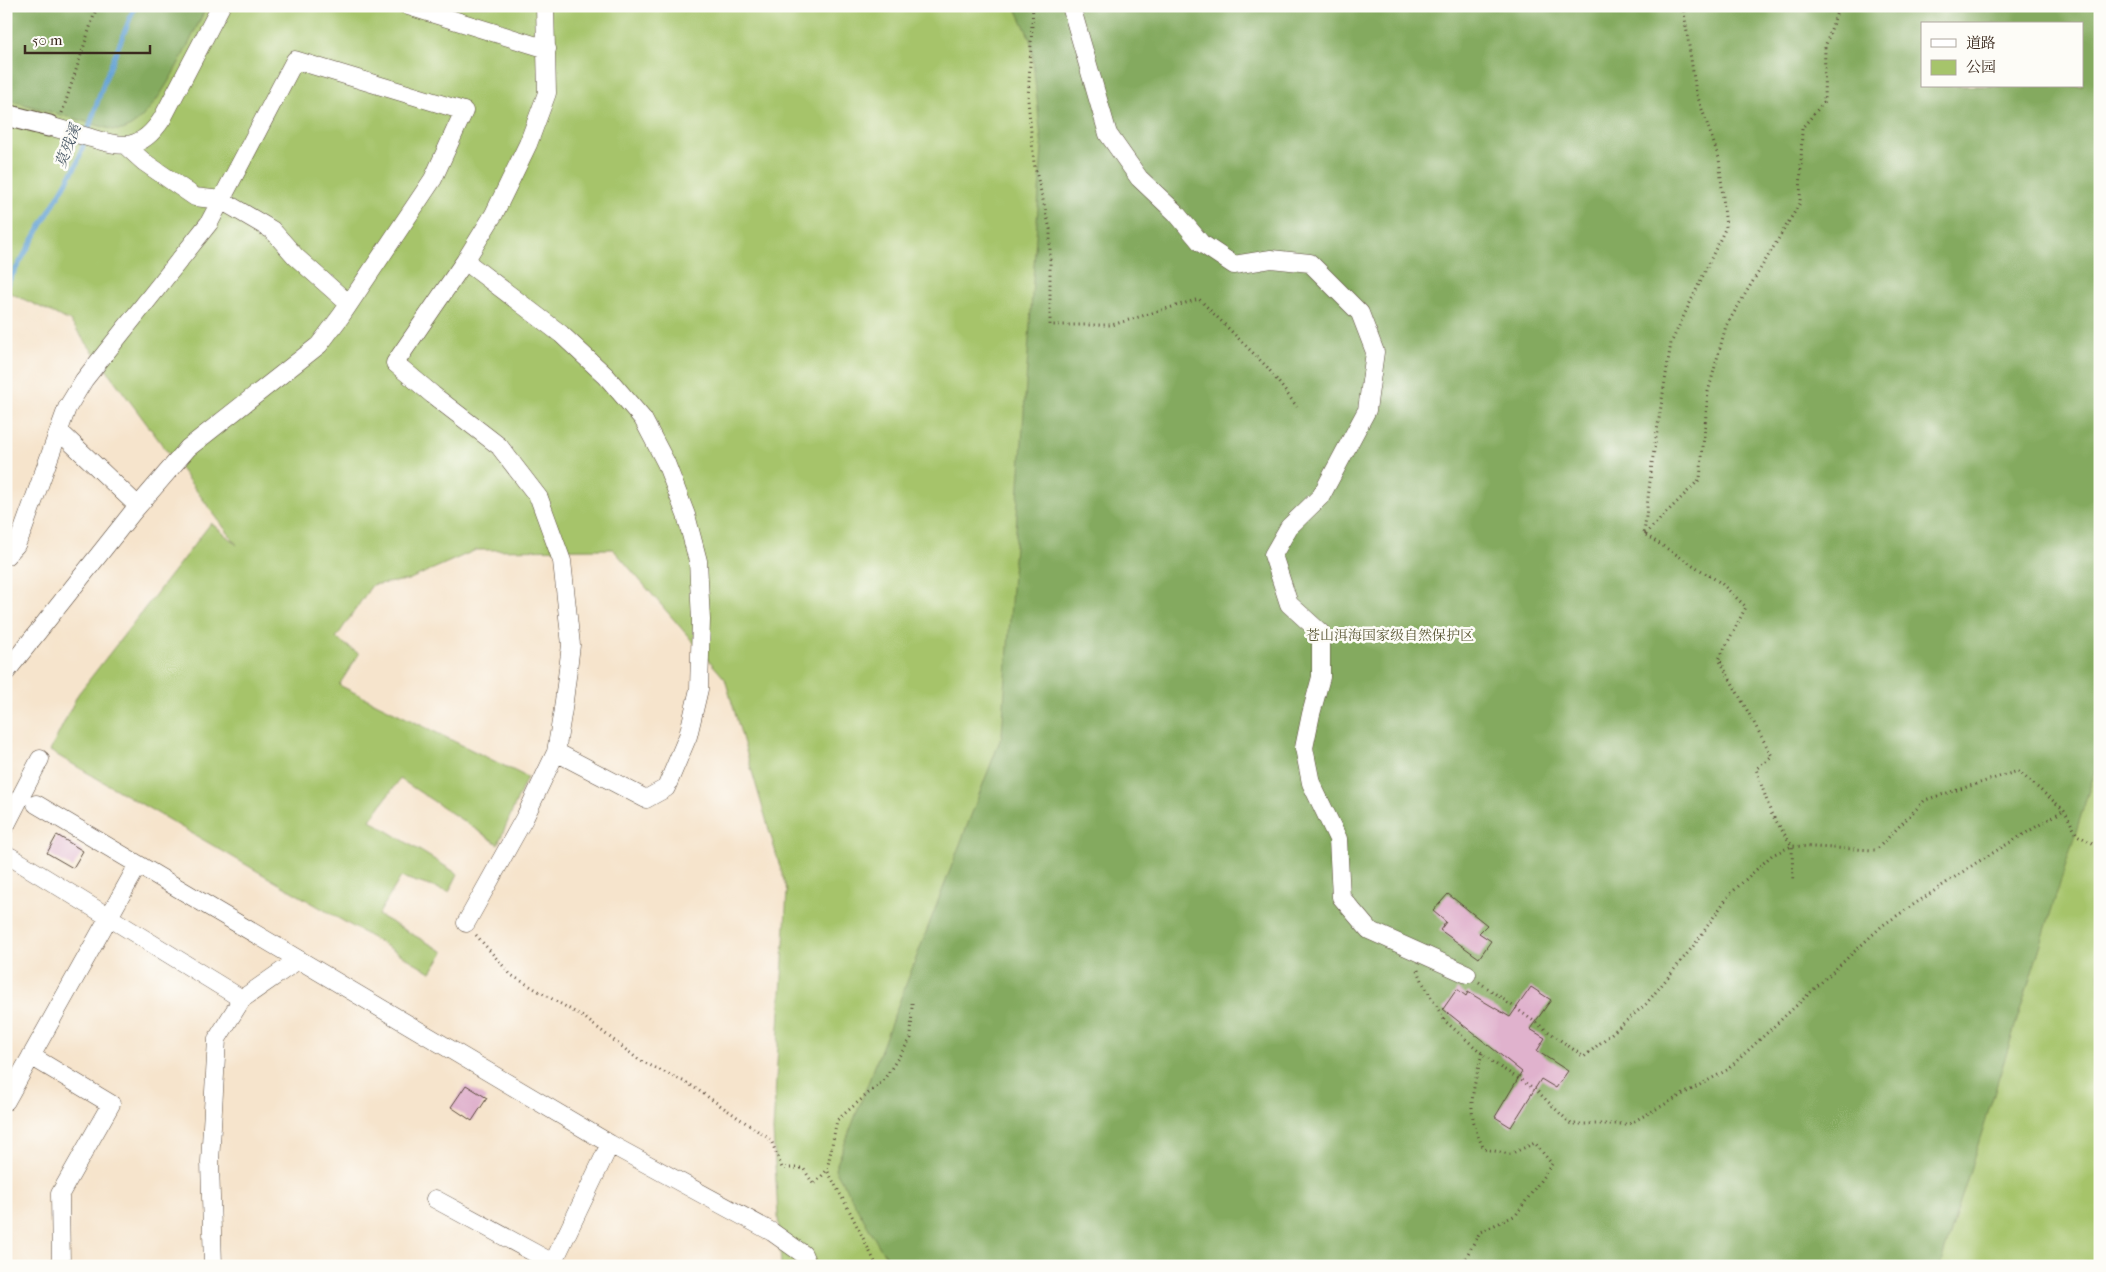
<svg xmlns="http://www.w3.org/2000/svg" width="2106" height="1272" font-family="'IM FELL French Canon','Noto Serif SC',serif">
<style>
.green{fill:#a6c46b;stroke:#707744;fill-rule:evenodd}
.forest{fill:#84aa5f;stroke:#606a3e;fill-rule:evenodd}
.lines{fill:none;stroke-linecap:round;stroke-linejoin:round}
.stream{stroke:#60a0d3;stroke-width:5}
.building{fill:#e0b2cd}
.minor-casing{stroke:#574638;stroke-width:19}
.tertiary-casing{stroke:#574638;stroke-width:23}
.path{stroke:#574638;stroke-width:3;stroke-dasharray:1 4;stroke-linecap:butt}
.minor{stroke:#fff;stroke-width:18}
.tertiary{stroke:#fff;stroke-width:21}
.labels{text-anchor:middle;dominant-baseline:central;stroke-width:5;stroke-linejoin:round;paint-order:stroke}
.park-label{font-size:14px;fill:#5b5835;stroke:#fdfcf7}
.water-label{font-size:15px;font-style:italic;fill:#4a5966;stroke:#fdfcf7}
</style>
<rect width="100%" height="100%" fill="#fdfcf7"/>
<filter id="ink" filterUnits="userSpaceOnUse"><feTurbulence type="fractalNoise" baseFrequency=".02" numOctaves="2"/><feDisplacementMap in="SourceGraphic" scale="10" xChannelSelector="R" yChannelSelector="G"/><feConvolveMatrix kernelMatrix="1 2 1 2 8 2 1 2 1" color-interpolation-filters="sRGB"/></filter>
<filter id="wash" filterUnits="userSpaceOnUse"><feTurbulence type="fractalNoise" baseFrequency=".0096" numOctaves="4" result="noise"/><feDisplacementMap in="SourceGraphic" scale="20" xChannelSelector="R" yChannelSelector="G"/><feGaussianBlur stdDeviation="1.12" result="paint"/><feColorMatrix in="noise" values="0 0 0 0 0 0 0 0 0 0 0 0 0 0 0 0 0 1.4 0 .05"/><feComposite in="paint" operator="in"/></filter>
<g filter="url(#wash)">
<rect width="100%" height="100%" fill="#f6e4cc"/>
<!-- green -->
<path class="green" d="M6,6H2100V1266H781L773,1131L787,891L725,679L613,549L476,550L408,580L372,585L336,638L359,654L339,685L527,777L498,844L400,779L370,820L458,874L449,892L401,877L378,915L444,952L431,972L50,751L78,694L211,523L237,545L70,321L6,291ZM1922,24H2082V86H1922Z"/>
<!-- forest -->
<path class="forest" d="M6,6H207C190,39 159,115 125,129C122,131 117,130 114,130L6,99Z
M1015,6H2100V755L1940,1266H895L880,1248L835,1169L1002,735L1042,148L1031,41ZM1922,24H2082V86H1922Z"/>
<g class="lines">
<!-- stream -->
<path class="stream" d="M6,286L77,164L104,82L135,6"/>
</g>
<g id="blocks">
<!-- building -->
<path class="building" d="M57,835L83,851L73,868L47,853Z
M1448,894L1487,925L1479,933L1491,941L1479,958L1440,930L1446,922L1433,911Z
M1531,987L1551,1000L1530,1029L1545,1038L1537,1051L1568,1071L1556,1088L1541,1079L1511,1127L1495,1117L1522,1072L1443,1009L1457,989L1466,996L1468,992L1510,1017Z
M466,1085L487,1098L472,1121L451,1107Z"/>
</g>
</g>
<g filter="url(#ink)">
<use href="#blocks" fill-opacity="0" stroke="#574638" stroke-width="1"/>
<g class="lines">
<defs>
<path id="minor" d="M408,6L547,49
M1071,6L1108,134L1139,178L1176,213L1201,243L1234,265L1271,259L1310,263L1360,313L1375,352L1367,410L1321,496L1289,527L1273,555L1289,604L1321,633V677L1311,714L1304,748L1311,783L1338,839L1341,897L1369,930L1467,974
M49,126C63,130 77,134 91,138C123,148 141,151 162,119L221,6
M125,145L144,162L195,197L221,200L272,230L296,257L349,304
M465,261L561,334L606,376L643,419L666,463L686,515L698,561L701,620L699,689L688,736L666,788L646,799L556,752
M59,431L138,506
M6,556L16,545L23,530L67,408L84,380L209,223L295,60L464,111L433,179L341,316L319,345L188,448L132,513L6,672
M36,804L610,1144L772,1232L803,1254L808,1266
M6,825L40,759
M11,857L242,999
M466,923L525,817L556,752L563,709L571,645L562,561L539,498L499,446L433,395L395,363L465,261L494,214L528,144L547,93L545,6
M31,1056L111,1104L60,1194L61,1266
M6,1101L138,865
M435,1199L553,1263
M213,1266L210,1162L217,1039L242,999L298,960
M558,1266L553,1263L610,1144"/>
<path id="tertiary" d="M6,115L49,126"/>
</defs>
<!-- minor casing -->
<use href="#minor" class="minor-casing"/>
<!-- tertiary casing -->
<use href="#tertiary" class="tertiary-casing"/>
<!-- path -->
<path class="path" d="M1033,6L1028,100L1034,163L1050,229V325H1112L1199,299L1267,367L1297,407
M1683,6L1696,92L1719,158L1726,227L1671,343L1652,463L1644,534L1721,583L1746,607L1719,659L1772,756L1756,769L1771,813L1792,846L1793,882
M62,113L97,6
M1645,534L1700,479L1708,392L1726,326L1800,203L1802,128L1824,102L1825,47L1839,6
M476,935L511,975L585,1018L639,1060L689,1084L771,1140L782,1168H803L814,1185L827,1170
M1418,970L1423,983L1445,1021L1492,1062L1535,1089L1571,1124H1629L1727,1070L1883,925L1976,863L2064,810
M1479,982L1584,1057L1646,1004L1695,944L1729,895L1772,855L1792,846L1876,850L1925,800L2018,771L2064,810L2077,835L2100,847
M877,1266L850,1212L827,1170L837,1120L883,1081L911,1038L912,1003
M1461,1266L1480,1232L1516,1215L1552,1164L1535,1143L1510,1154L1484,1149C1464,1110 1473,1093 1482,1053"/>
<!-- minor -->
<use href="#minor" class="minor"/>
<!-- tertiary -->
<use href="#tertiary" class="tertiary"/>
</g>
</g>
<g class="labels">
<!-- park labels -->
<g class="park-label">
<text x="1390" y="635">苍山洱海国家级自然保护区</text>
</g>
<!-- water labels -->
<g class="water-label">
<text transform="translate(68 146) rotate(-69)">莫残溪</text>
</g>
</g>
<!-- margin -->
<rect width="2106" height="1272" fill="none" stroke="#fdfcf7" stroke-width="25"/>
<!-- legend -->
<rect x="1921" y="22" width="162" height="65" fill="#fdfcf7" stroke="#afa8a0"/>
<rect x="1931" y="39" width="25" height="8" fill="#ffffff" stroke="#afa8a0"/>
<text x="1966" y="48" font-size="15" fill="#3b2a1e">道路</text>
<rect x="1931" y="60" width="25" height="15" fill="#a6c46b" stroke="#afa8a0"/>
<text x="1966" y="72" font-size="15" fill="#3b2a1e">公园</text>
<!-- scale -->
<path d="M25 45v8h125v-8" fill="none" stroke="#3b2a1e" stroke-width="2.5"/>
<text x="32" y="45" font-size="15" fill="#3b2a1e" stroke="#fdfcf7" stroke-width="4" paint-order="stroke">50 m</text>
</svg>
